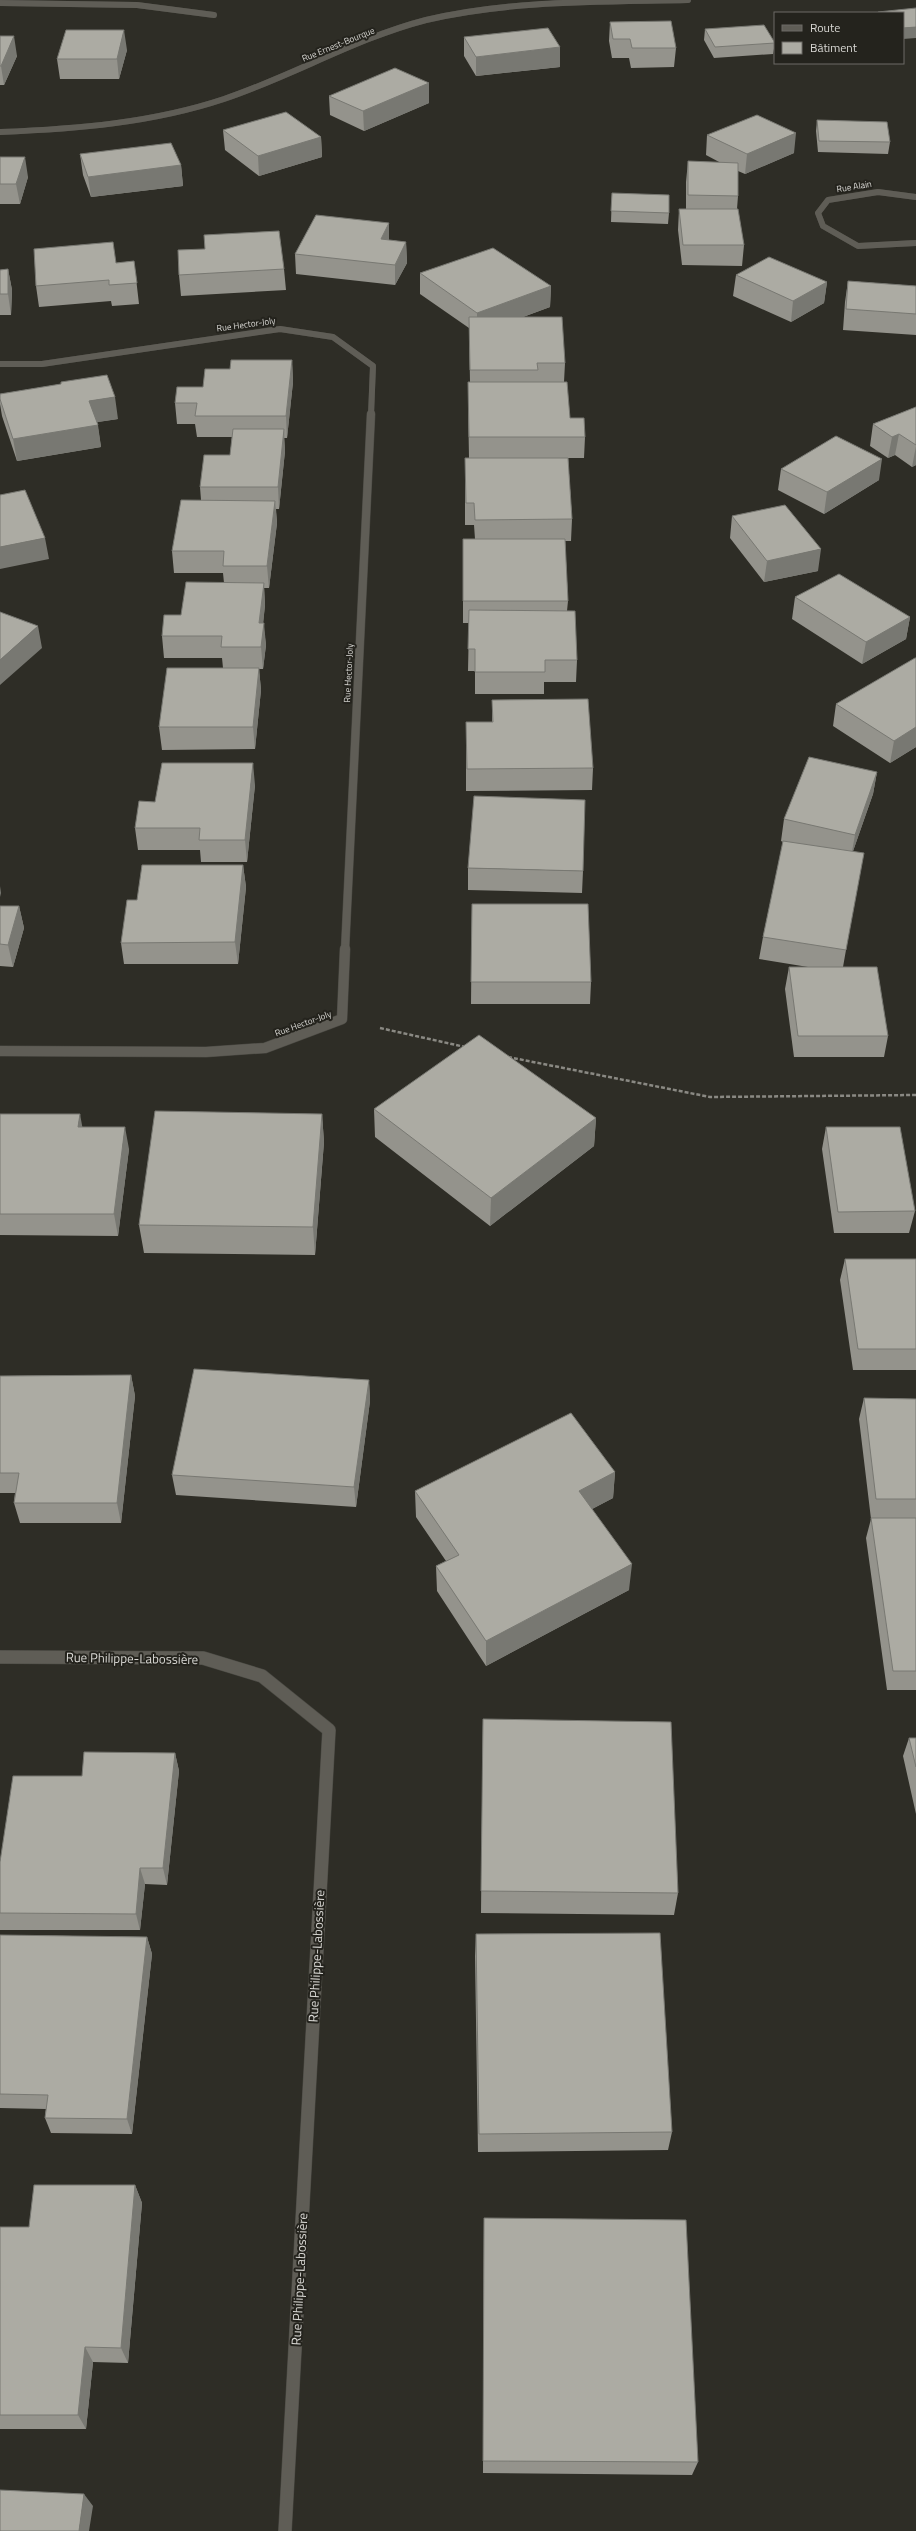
<svg xmlns="http://www.w3.org/2000/svg" width="916" height="2531" font-family="'Titillium Web',sans-serif">
<style>
.lines{fill:none;stroke-linecap:round;stroke-linejoin:round}
.minor-far3-casing{stroke:#494842;stroke-width:6}
.minor-far2-casing{stroke:#494842;stroke-width:9}
.minor-far1-casing{stroke:#494842;stroke-width:11}
.minor-casing{stroke:#494842;stroke-width:14}
.path{stroke:#8a8983;stroke-width:2.5;stroke-dasharray:4 2;stroke-linecap:butt}
.minor-far3{stroke:#5f5d56;stroke-width:6}
.minor-far2{stroke:#5f5d56;stroke-width:8}
.minor-far1{stroke:#5f5d56;stroke-width:10}
.minor{stroke:#5f5d56;stroke-width:13}
.wall{fill:#94938c}
.shaded-wall{fill:#787872}
.building{fill:#acaba3;stroke:#787872}
.labels{text-anchor:middle;dominant-baseline:central;stroke-width:4;stroke-linejoin:round;paint-order:stroke}
.far-street-label{font-size:9px;fill:#d9d8d4;stroke:#24231d}
.near-street-label{font-size:13px;fill:#d9d8d4;stroke:#24231d}
</style>
<rect width="100%" height="100%" fill="#2e2d26"/>
<g class="lines">
<defs>
<path id="minor-far3" d="M0,3L137,5L214,15
M0,132C76,129 152,123 224,99C293,76 356,38 426,20C511,0 601,2 688,0
M916,197L878,192L828,200L818,213L823,226L858,246L916,243
M0,364H42L280,329L333,337L373,366L371,415"/>
<path id="minor-far2" d="M345,950L371,414"/>
<path id="minor-far1" d="M0,1051L206,1052L265,1048L342,1019L345,949"/>
<path id="minor" d="M0,1657L203,1658L262,1676L329,1730L285,2531"/>
</defs>
<!-- minor-far3 casing -->
<use href="#minor-far3" class="minor-far3-casing"/>
<!-- minor-far2 casing -->
<use href="#minor-far2" class="minor-far2-casing"/>
<!-- minor-far1 casing -->
<use href="#minor-far1" class="minor-far1-casing"/>
<!-- minor casing -->
<use href="#minor" class="minor-casing"/>
<!-- path -->
<path class="path" d="M380,1028L465,1047
M508,1057L710,1097L916,1095"/>
<!-- minor-far3 -->
<use href="#minor-far3" class="minor-far3"/>
<!-- minor-far2 -->
<use href="#minor-far2" class="minor-far2"/>
<!-- minor-far1 -->
<use href="#minor-far1" class="minor-far1"/>
<!-- minor -->
<use href="#minor" class="minor"/>
</g>
<!-- wall -->
<path class="wall" d="M610,22L676,48L674,67L631,68L629,58H612L609,41Z
M705,29L775,43L773,54L714,58L704,40Z
M0,36L17,56L4,85H0Z
M464,37L560,47V67L476,76L464,56Z
M127,50L119,79H60L57,59Z
M429,83V103L364,131L330,115L329,96Z
M817,120L890,142L888,154L818,152L816,131Z
M223,130L321,137L322,157L259,176L225,150Z
M707,135L794,153L745,174L738,171V196L737,209L744,245L742,266L682,265L678,230L679,209H686V182L688,161L721,163L706,155Z
M80,154L181,165L183,186L91,197L83,175Z
M0,157L28,177L20,204H0Z
M612,193L669,213L668,224L611,222Z
M389,223V240L406,242L407,263L395,285L296,274L295,254Z
M205,249L284,269L286,290L181,296L179,275Z
M134,261L139,304L112,306L111,301L39,307L36,286L116,263Z
M8,269L12,290L11,315H0V270Z
M420,273L551,286L550,307L523,317L565,363L564,382L570,418L585,437L584,458H568L572,519L571,541H565L568,601L567,611L577,660L576,682H544V694H475V671H468L469,623H463V539H475L474,525H465V458H469L468,403V382H470L469,328L420,294Z
M736,275L827,282L824,303L791,322L733,296Z
M848,281L916,286V335L843,330L845,302Z
M292,360L293,382L287,438H284L285,451L279,509H276L277,523L269,588H264L265,605L263,623L266,645L263,669H259L261,690L255,749L162,750L159,727L223,668L222,658H164L162,636L181,615L224,583L223,573H174L172,551L201,500L200,487L230,455L232,437H197L195,424H177L175,403L203,387L230,369Z
M61,384L118,419L97,422L101,447L17,461L2,416L0,404V394Z
M916,407V465L912,467L895,455L888,458L870,446L873,424Z
M781,469L879,480L824,514L778,490Z
M732,516L818,571L764,582L730,538Z
M795,597L910,617L906,639L862,664L792,619Z
M916,658V747L890,763L833,726L836,704Z
M492,700L593,768L592,790L466,791V722H492Z
M877,772L873,794L853,851L846,950L843,967L888,1036L884,1057H794L785,989L789,967H808L759,959L763,937L783,842L781,841L784,819Z
M255,785L247,862H201L200,850H138L135,828L155,802Z
M243,865L246,887L238,964H124L121,943L137,900Z
M468,868L583,871L582,893L468,890Z
M472,904L591,982L590,1004H471Z
M0,906H19L24,928L13,967L0,966Z
M374,1109L596,1118L594,1146L490,1226L375,1137Z
M0,1114L83,1127L129,1149L118,1236L0,1235Z
M322,1114L324,1142L315,1255L144,1253L139,1225Z
M826,1127L915,1211L909,1233H834L822,1149Z
M845,1259H916V1370H853L840,1280Z
M131,1375L135,1396L121,1523H20L14,1503L15,1493H0V1376Z
M369,1380L370,1401L356,1507L176,1495L172,1475Z
M864,1398L916,1399V1690H887L866,1538L871,1519L859,1419Z
M615,1472L613,1498L592,1509L629,1590L486,1666L437,1591L436,1566L446,1561L416,1517L415,1491Z
M483,1719L678,1893L674,1915L481,1913Z
M909,1738H916V1814L903,1756Z
M175,1753L179,1771L167,1885L145,1884L140,1930H0V1862L82,1776Z
M476,1934L672,2132L668,2150L478,2152L475,1956Z
M0,1935L147,1937L152,1954L132,2134L51,2133L45,2118L46,2109L0,2108Z
M135,2185L142,2203L128,2363L93,2362L86,2429H0V2227H29Z
M484,2218L698,2462L692,2475L483,2473Z"/>
<!-- shaded-wall -->
<path class="shaded-wall" d="M916,27V38L903,39V28Z
M124,30L127,50L119,79L117,59Z
M14,36L17,56L4,85L1,66Z
M560,47V67L476,76V57Z
M429,83V103L364,131L363,111Z
M796,133L794,153L745,174L747,154Z
M321,137L322,157L259,176L258,156Z
M25,157L28,177L20,204L16,184Z
M181,165L183,186L91,197L88,177Z
M389,223V244L381,239Z
M406,242L407,263L395,285V265Z
M8,269L12,290L11,315L8,294Z
M827,282L824,303L791,322L793,301Z
M551,286L550,307L477,334V313Z
M292,360L293,382L287,438L286,416Z
M115,397L118,419L92,423L89,401Z
M98,425L101,447L17,461L13,439Z
M284,429L285,451L279,509L278,487Z
M899,434L895,455L888,458L892,437Z
M916,446V465L912,467Z
M882,459L879,480L824,514L827,492Z
M275,501L277,523L269,588L267,566Z
M45,538L49,559L0,569V547Z
M821,549L818,571L764,582L767,561Z
M264,583L265,605L261,645L259,623Z
M910,617L906,639L862,664L866,642Z
M264,623L266,645L263,669L261,647Z
M38,626L42,648L0,685V660Z
M259,668L261,690L255,749L253,727Z
M916,727V747L890,763L894,741Z
M253,763L255,785L247,862L245,840Z
M877,772L873,794L851,857L855,835Z
M243,865L246,887L238,964L235,942Z
M0,886L1,893L0,897Z
M19,906L24,928L13,967L8,945Z
M80,1114L84,1136L78,1127Z
M322,1114L324,1142L315,1255L313,1227Z
M596,1118L594,1146L490,1226L491,1198Z
M125,1127L129,1149L118,1236L114,1214Z
M131,1375L135,1396L121,1523L117,1503Z
M369,1380L370,1401L356,1507L354,1487Z
M615,1472L613,1498L577,1517L579,1491Z
M632,1564L629,1590L486,1666V1641Z
M175,1753L179,1771L167,1885L163,1868Z
M140,1868L145,1884L140,1930L136,1914Z
M147,1937L152,1954L132,2134L127,2119Z
M135,2185L142,2203L128,2363L121,2348Z
M85,2347L93,2362L86,2429L78,2415Z
M84,2494L93,2506L89,2531H79Z"/>
<!-- building -->
<path class="building" d="M916,8V27L903,28V13H879L878,12Z
M671,21L676,48H632L630,39H613L610,22Z
M764,25L775,43L715,47L705,29Z
M548,28L560,47L476,57L464,37Z
M66,30H124L117,59H57Z
M0,36H14L1,66H0Z
M395,68L429,83L363,111L329,96Z
M286,112L321,137L258,156L223,130Z
M757,115L796,133L747,154L707,135Z
M817,120L887,122L890,142L819,141Z
M171,143L181,165L88,177L80,154Z
M0,157H25L16,184H0Z
M688,161L738,163V196L688,195Z
M612,193L669,195V213L611,211Z
M679,209H738L744,245H683Z
M316,215L389,223L381,239L406,242L395,265L295,254Z
M279,231L284,269L179,275L178,250L205,249L204,235Z
M113,242L116,263L134,261L137,283L109,285V280L36,286L34,249Z
M493,248L551,286L477,313L420,273Z
M769,257L827,282L793,301L736,275Z
M8,269V294H0V270Z
M848,281L916,286V314L846,309Z
M469,317H562L565,363H537L538,370H470Z
M231,360H292L286,416H195L197,403H175L177,387H203L205,369H230Z
M107,375L115,397L89,401L98,425L13,439L0,399V394L61,384V382Z
M468,382H567L570,418H584L585,437H469Z
M916,407V445L899,434L892,437L873,424Z
M233,429H284L278,487H200L204,455H230Z
M836,436L882,459L827,492L781,469Z
M465,458H568L572,519L475,520L474,503H466Z
M25,490L45,538L0,547V495Z
M181,500L275,501L267,566H223L224,551H172Z
M785,505L821,549L767,561L732,516Z
M463,539H565L568,601H463Z
M839,574L910,617L866,642L795,597Z
M186,582L264,583L259,623H264L261,647H221L222,636H162L164,615H181Z
M469,610L575,611L577,660H545V672H475V649H468Z
M0,612L38,626L0,660Z
M915,658H916V727L894,741L836,704Z
M167,668H259L253,727H159Z
M588,699L593,768L467,769L466,722H493L492,700Z
M809,757L877,772L855,835L784,819Z
M162,763H253L245,840H199L200,828H135L139,801L155,802Z
M474,796L585,800L583,871L468,868Z
M783,841L864,853L846,950L763,937Z
M142,865H243L235,942L121,943L127,900H137Z
M472,904H588L591,982H471Z
M0,906H19L8,945L0,944Z
M789,967H877L888,1036H798Z
M479,1035L596,1118L491,1198L374,1109Z
M155,1111L322,1114L313,1227L139,1225Z
M0,1114H80L78,1127H125L114,1214H0Z
M826,1127H900L915,1211L838,1212Z
M845,1259H916V1349H858Z
M194,1369L369,1380L354,1487L172,1475Z
M131,1375L117,1503H14L19,1473H0V1376Z
M864,1398L916,1399V1499H876Z
M571,1413L615,1472L579,1491L632,1564L486,1641L436,1566L459,1555L415,1491Z
M871,1518H916V1671H893Z
M483,1719L671,1722L678,1893L481,1891Z
M909,1738H916V1767Z
M84,1752L175,1753L163,1868H140L136,1914L0,1913V1862L13,1776H82Z
M660,1933L672,2132L479,2134L476,1934Z
M0,1935L147,1937L127,2119L45,2118L48,2095L0,2094Z
M34,2185H135L121,2348L85,2347L78,2415H0V2227H29Z
M484,2218L686,2220L698,2462L483,2461Z
M0,2490L84,2494L79,2531H0Z"/>
<g class="labels">
<!-- far-street labels -->
<g class="far-street-label">
<text transform="translate(338 44) rotate(-22)">Rue Ernest-Bourque</text>
<text transform="translate(854 186) rotate(-9)">Rue Alain</text>
<text transform="translate(246 324) rotate(-8)">Rue Hector-Joly</text>
<text transform="translate(348 673) rotate(-87)">Rue Hector-Joly</text>
<text transform="translate(303 1023) rotate(-20)">Rue Hector-Joly</text>
</g>
<!-- near-street labels -->
<g class="near-street-label">
<text transform="translate(132 1658) rotate(1)">Rue Philippe-Labossière</text>
<text transform="translate(316 1956) rotate(-87)">Rue Philippe-Labossière</text>
<text transform="translate(299 2279) rotate(-87)">Rue Philippe-Labossière</text>
</g>
</g>
<!-- legend -->
<rect x="774" y="12" width="130" height="52" fill="#24231d" stroke="#6c6b66"/>
<rect x="782" y="25" width="20" height="6" fill="#5f5d56" stroke="#6c6b66"/>
<text x="810" y="32" font-size="12" fill="#d9d8d4">Route</text>
<rect x="782" y="42" width="20" height="12" fill="#acaba3" stroke="#6c6b66"/>
<text x="810" y="52" font-size="12" fill="#d9d8d4">Bâtiment</text>
</svg>
